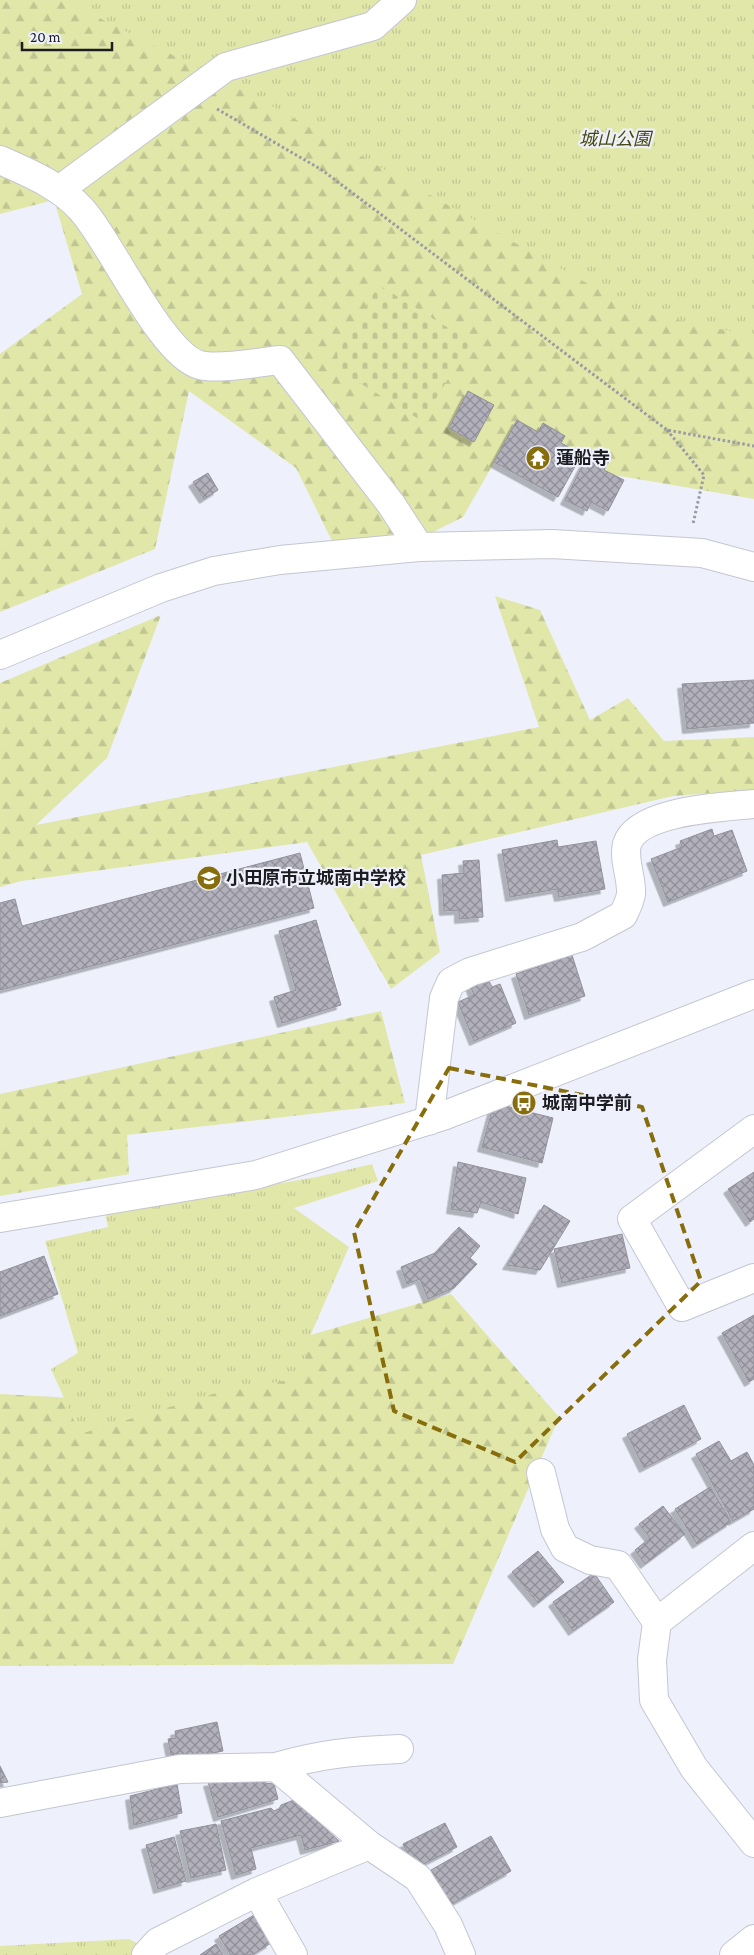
<svg xmlns="http://www.w3.org/2000/svg" width="754" height="1955" font-family="'Crimson Pro','Noto Sans JP',serif">
<style>
.forest{fill:url(#forest-firs)}
.cemetery{fill:url(#cemetery-stones)}
.park{fill:url(#park-tufts)}
.building{fill:url(#building-cross-hatch);stroke:#92919c;filter:url(#shadow)}
.lines{fill:none;stroke-linecap:round;stroke-linejoin:round}
.minor-casing{stroke:#c4c6d2;stroke-width:30}
.path{stroke:#999ba3;stroke-width:3;stroke-dasharray:2.5 2.5;stroke-linecap:butt}
.minor{stroke:#fff;stroke-width:28}
.marked{fill:none;stroke:#876d0b;stroke-width:4;stroke-dasharray:10 6;stroke-linejoin:round}
.labels{text-anchor:middle;dominant-baseline:central;stroke-width:4.5;stroke-linejoin:round;paint-order:stroke}
.park-label{font-size:18px;font-style:italic;fill:#474910;stroke:#eef1fc}
.poi-label{font-size:18px;font-weight:bold;fill:#1c1c21;stroke:#eef1fc;text-anchor:start}
</style>
<defs>
<pattern id="forest-firs" width="22" height="20" patternUnits="userSpaceOnUse" patternTransform="scale(1.25)"><rect width="22" height="20" fill="#e1e7a9"/><path d="M5 1l3.5 6h-7zM16 11l3.5 6h-7z" fill="#c0c691"/></pattern>
<pattern id="cemetery-stones" width="16" height="16" patternUnits="userSpaceOnUse" patternTransform="scale(1.25)"><rect width="16" height="16" fill="#e1e7a9"/><path d="M2 7V4a2 2 0 0 1 4 0v3zM10 15v-3a2 2 0 0 1 4 0v3z" fill="#c0c691"/></pattern>
<pattern id="park-tufts" width="24" height="20" patternUnits="userSpaceOnUse" patternTransform="scale(1.25)"><rect width="24" height="20" fill="#e1e7a9"/><path d="M3 7l-1-3M5 7V3M7 7l1-3M15 17l-1-3M17 17v-4M19 17l1-3" fill="none" stroke="#c0c691"/></pattern>
<pattern id="building-cross-hatch" width="8" height="8" patternUnits="userSpaceOnUse" patternTransform="scale(1.25)"><rect width="8" height="8" fill="#b1b0bb"/><path d="M0 0l8 8M0 8l8-8" fill="none" stroke="#8f8e98"/></pattern>
<filter id="shadow"><feDropShadow dx="-4.5" dy="4.5" stdDeviation="0" flood-color="#0004"/></filter>
</defs>
<rect width="100%" height="100%" fill="#eef1fc"/>
<!-- forest -->
<path class="forest" d="M0,0H754V499L614,475L570,464L511,433L463,517L397,550L335,547L296,468L189,391L155,549L0,612V354L82,294L54,200L0,214Z
M495,596L540,610L590,720L628,698L664,741L754,737V790L673,796L421,855L440,952L391,989L307,842L21,881L0,887V683L161,615L107,758L36,825L539,727Z
M381,1011L405,1103L127,1135L129,1174L0,1196V1094Z
M451,1294L559,1417L453,1664L0,1666V1394L92,1399Z"/>
<!-- cemetery -->
<path class="cemetery" d="M379,285L471,342L422,421L330,365Z"/>
<!-- park -->
<path class="park" d="M71,0H754V336L638,312L261,100L78,7Z
M372,1164L378,1181L294,1208L349,1247L311,1334L301,1378L223,1391L80,1434L51,1369L78,1353L45,1241L108,1227L105,1212L317,1177Z
M129,1939L145,1947L137,1955H0V1946Z"/>
<!-- building -->
<path class="building" d="M468,391L494,405L474,442L449,428Z
M517,420L538,432L543,423L565,436L561,443L582,454L558,497L494,462Z
M590,451L609,461L604,470L624,480L608,511L591,502L587,511L565,500Z
M208,473L218,490L204,499L193,482Z
M754,680V723L687,729L682,684Z
M712,829L714,836L732,830L747,871L668,902L651,859L682,847L680,841Z
M557,840L558,847L596,841L605,889L559,897L557,889L510,897L502,850Z
M300,853L314,908L0,990V903L15,899L22,926Z
M479,860L483,917L459,919V910L444,911L442,875L464,873L463,861Z
M316,920L341,1005L282,1023L274,997L296,990L279,931Z
M572,955L585,996L529,1015L516,974Z
M487,977L492,987L500,984L516,1023L474,1041L458,1002L474,995L470,985Z
M494,1103L553,1118L542,1163L482,1147Z
M458,1162L526,1178L518,1214L481,1202L477,1213L451,1209Z
M754,1172V1219L750,1222L728,1189Z
M544,1205L570,1221L540,1270L507,1265Z
M459,1227L480,1246L470,1258L477,1264L454,1288L428,1299L420,1279L407,1284L401,1267L435,1253Z
M622,1234L630,1268L562,1283L554,1249Z
M44,1256L58,1294L0,1316V1272Z
M754,1315V1379L749,1382L722,1333Z
M684,1405L701,1439L644,1468L627,1434Z
M719,1441L731,1461L747,1452L754,1465V1509L733,1521L696,1454Z
M710,1487L731,1522L697,1544L675,1509Z
M663,1506L685,1534L645,1564L635,1550L650,1538L639,1524Z
M538,1551L564,1582L538,1603L512,1572Z
M594,1573L614,1602L573,1631L553,1602Z
M217,1722L223,1751L179,1759L178,1753L171,1755L168,1739L176,1738L175,1731Z
M0,1766L8,1782L0,1783Z
M258,1775L265,1783L274,1784L278,1799L218,1817L208,1782Z
M177,1784L182,1813L134,1825L130,1796Z
M294,1800L339,1841L305,1850L301,1835L251,1848L256,1869L236,1875L221,1821L271,1808L274,1811L279,1809L281,1805Z
M445,1823L457,1847L416,1868L403,1844Z
M216,1824L226,1870L191,1878L180,1831Z
M491,1836L511,1871L450,1905L431,1870Z
M174,1837L186,1881L158,1889L146,1845Z
M254,1915L271,1943L252,1955H231L219,1936Z
M216,1944L223,1955H200Z"/>
<g class="lines">
<defs>
<path id="minor" d="M0,160C29,173 59,185 81,209C110,240 162,356 200,365C218,370 260,362 280,360L391,504L419,547
M59,190L226,67L373,26L402,0
M0,655L161,588L214,571L280,560L419,547L552,544L702,553L754,567
M429,1121L444,998L451,982L470,972L582,937L623,915C626,909 630,901 631,894C632,878 623,859 627,844C638,810 724,807 754,804
M754,1129L632,1219L682,1307L754,1278
M0,1218L256,1175L443,1116L754,994
M541,1473L555,1529L565,1548L590,1560L618,1565L657,1622L652,1660L654,1700L694,1768L754,1843
M657,1622L754,1546
M276,1767C320,1754 353,1751 399,1749
M0,1803L180,1769L276,1767L369,1845L418,1878L448,1925L461,1955
M146,1955L158,1942L257,1892
M293,1955L257,1892L369,1845
M734,1955L754,1939"/>
</defs>
<!-- minor casing -->
<use href="#minor" class="minor-casing"/>
<!-- path -->
<path class="path" d="M217,109L322,170L667,430L754,446
M667,430L704,475L693,524"/>
<!-- minor -->
<use href="#minor" class="minor"/>
</g>
<!-- marked area -->
<path class="marked" d="M449,1068L642,1107L701,1281L515,1462L394,1411L354,1232Z"/>
<!-- icons -->
<defs>
<symbol id="temple-disc" viewBox="-11 -11 22 22"><circle r="9.5" fill="#876d0b" stroke="#eef1fc"/><path d="M0-6L5-2H3V0L6.5 2.5H4V6H1.5V3h-3V6H-4V2.5H-6.5L-3 0V-2H-5Z" fill="#fff"/></symbol>
<symbol id="school-disc" viewBox="-11 -11 22 22"><circle r="9.5" fill="#876d0b" stroke="#eef1fc"/><path d="M0-5L7-2L0 1L-7-2ZM-4 1L0 2.5L4 1V4Q0 6-4 4Z" fill="#fff"/></symbol>
<symbol id="bus-disc" viewBox="-11 -11 22 22"><circle r="9.5" fill="#876d0b" stroke="#eef1fc"/><path d="M-5-6H5V4H4V6H2V4H-2V6H-4V4H-5ZM-3.5-4V0h7V-4ZM-3.5 1.2v1.5H-2V1.2ZM2 1.2v1.5H3.5V1.2Z" fill="#fff"/></symbol>
</defs>
<g fill-rule="evenodd">
<use href="#temple-disc" x="524" y="444" width="28" height="28"/>
<use href="#school-disc" x="195" y="864" width="28" height="28"/>
<use href="#bus-disc" x="510" y="1089" width="28" height="28"/>
</g>
<g class="labels">
<!-- park labels -->
<g class="park-label">
<text x="615" y="139">城山公園</text>
</g>
<!-- poi labels -->
<g class="poi-label">
<text x="556" y="458">蓮船寺</text>
<text x="226" y="878">小田原市立城南中学校</text>
<text x="542" y="1103">城南中学前</text>
</g>
</g>
<!-- scale -->
<path d="M22 42v8h90v-8" fill="none" stroke="#1c1c21" stroke-width="2.5"/>
<text x="30" y="42" font-size="15" fill="#1c1c21" stroke="#eef1fc" stroke-width="4" paint-order="stroke">20 m</text>
</svg>
